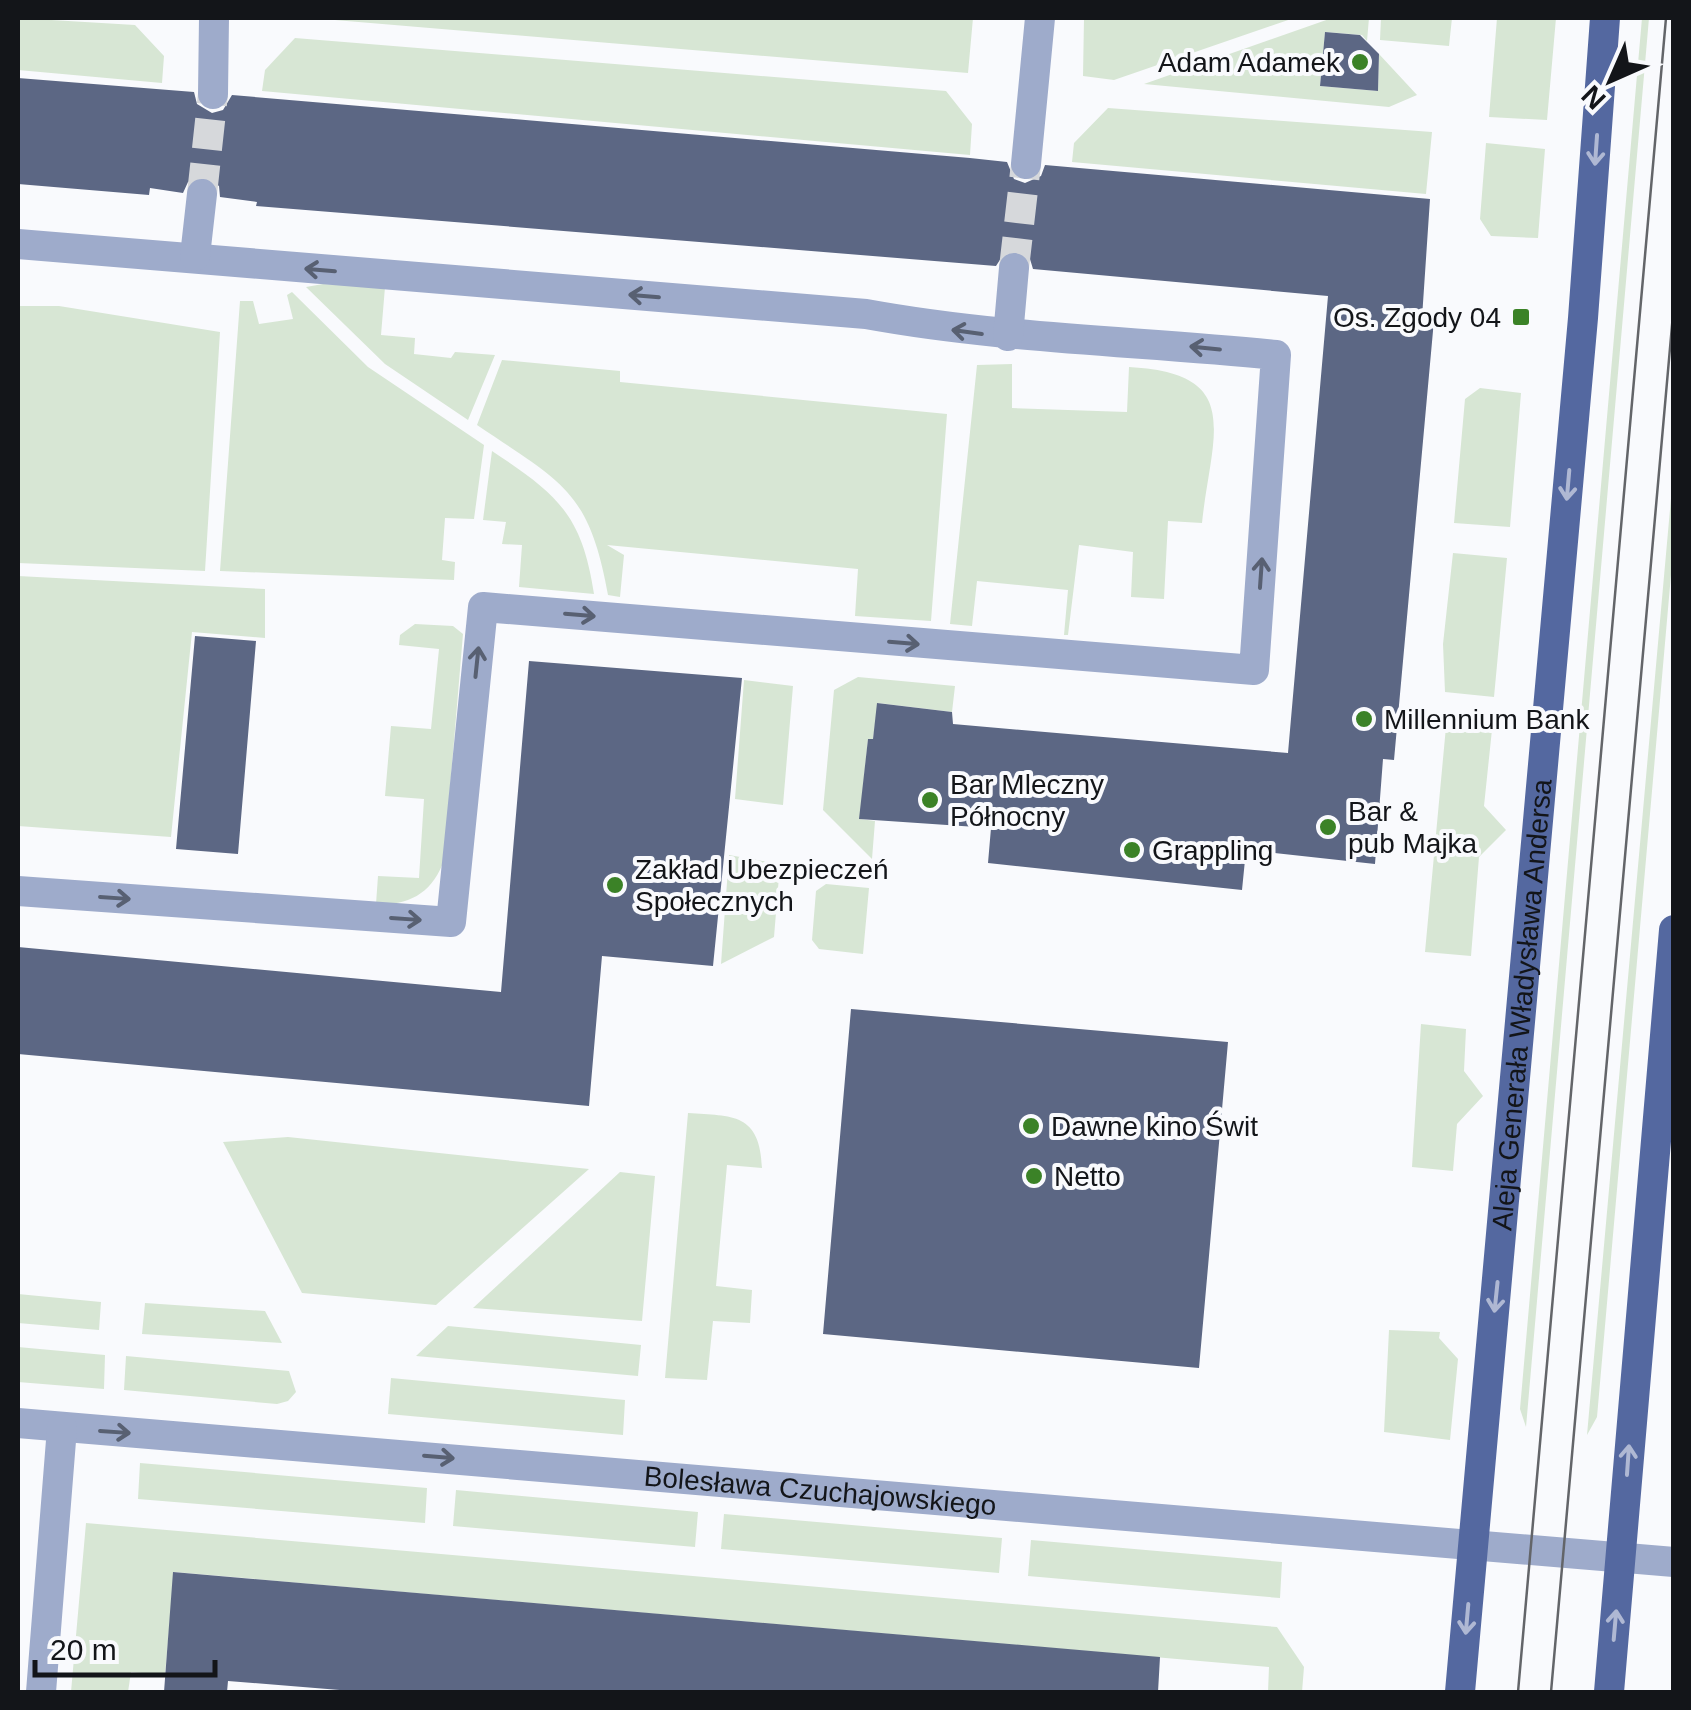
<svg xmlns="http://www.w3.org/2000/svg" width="1691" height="1710" font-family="Arial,sans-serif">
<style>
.green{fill:#d7e6d4}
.building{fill:#5c6784}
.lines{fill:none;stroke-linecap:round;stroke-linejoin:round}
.minor-tunnel{stroke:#d6d8db;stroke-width:30;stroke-dasharray:30 15;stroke-linecap:butt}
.minor{stroke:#9eabcb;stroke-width:30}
.major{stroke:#5468a0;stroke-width:30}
.tram{stroke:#636569;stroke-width:2.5}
.oneway{stroke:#afb8d3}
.oneway2{stroke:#586072}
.poi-dot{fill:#3b8227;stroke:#f9fafd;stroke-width:4}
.labels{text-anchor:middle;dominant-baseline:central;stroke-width:8;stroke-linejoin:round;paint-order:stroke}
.poi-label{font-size:28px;fill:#131519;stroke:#f9fafd;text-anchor:start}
.street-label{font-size:28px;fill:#131519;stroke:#f9fafd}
</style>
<rect width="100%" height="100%" fill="#f9fafd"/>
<!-- green -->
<path class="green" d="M18,18L135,25L164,56L162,83L18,70Z
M311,18H973L968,73Z
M1084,18H1294L1114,80L1083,76Z
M1332,18H1369L1367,41L1362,35L1325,32L1320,86L1378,91L1379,54L1417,95L1389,107L1144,84Z
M1381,18H1452L1449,46L1380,40Z
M1497,18H1556L1547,120L1489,117Z
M1642,18H1649L1526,1427L1520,1409Z
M295,38L946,91L972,124L970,155L262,91L265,70Z
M1108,108L1432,132L1426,194L1072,162L1074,143Z
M1486,143L1545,149L1538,238L1491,236L1480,219Z
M323,284L385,287L381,335L415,338L414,354L451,358L455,352L495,355L468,420L385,364L306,287Z
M292,292L368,367L484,445L474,519L445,518L442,560L455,562L454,580L220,571L240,301H253L259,324L293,319L287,295Z
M18,306H59L220,332L205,571L18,563Z
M502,360L620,371V382L947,414L931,621L855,616L858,569L607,545L624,555L620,597L608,595C589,489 561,482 477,425Z
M1012,364V408L1127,412L1129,367C1246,373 1211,435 1202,523L1168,521L1164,599L1131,597L1133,552L1079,545L1068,635H1064L1068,590L977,581L972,626L950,624L977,365Z
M1480,388L1521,393L1510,527L1454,523L1465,399Z
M492,451C557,494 582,514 594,594L519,587L522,545L502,544L506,522L483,520Z
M1673,476V552L1597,1417L1587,1435Z
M1453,553L1507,558L1494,697L1445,692L1443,644Z
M18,576L265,589V638L192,632L171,837L18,826Z
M415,624L453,626L463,634L444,860C433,892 410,906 376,904L378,876L419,878L424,799L385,796L391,726L431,729L439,649L399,645L400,635Z
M858,677L955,686L952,712L878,703L873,739H868L860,819L875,821L872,859L823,810L834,690Z
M744,680L793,686L783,805L735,799Z
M1447,716L1493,720L1484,806L1506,830L1479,857L1471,956L1425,952Z
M729,855L780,864L774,937L721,964Z
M826,884L869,888L863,954L819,949L812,940L816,891Z
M1421,1024L1466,1029L1464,1071L1483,1096L1457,1124L1453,1171L1412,1167Z
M688,1113C733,1116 760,1113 762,1168L727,1165L716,1286L752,1290L750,1323L713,1321L707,1380L665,1378Z
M288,1137L589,1169L436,1305L302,1293L223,1142Z
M620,1172L655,1176L642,1321L473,1308Z
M18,1294L101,1302L99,1330L18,1323Z
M145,1303L265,1311L282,1343L142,1334Z
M448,1326L641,1345L638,1376L416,1356Z
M1389,1330L1440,1332L1439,1338L1458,1359L1450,1440L1384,1432Z
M18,1347L105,1355L104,1389L18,1382Z
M126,1356L289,1371L296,1392L288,1401L277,1404L124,1390Z
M391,1378L625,1400L623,1435L388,1414Z
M140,1463L427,1488L425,1523L138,1499Z
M456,1490L698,1512L695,1547L453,1526Z
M724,1514L1002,1538L999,1573L721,1549Z
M86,1523L1277,1627L1304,1667L1302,1692H1268L1269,1667L174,1572L165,1675L131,1672L128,1692H71Z
M1031,1540L1282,1562L1280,1598L1028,1576Z"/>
<!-- building -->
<path class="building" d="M1325,32L1360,35L1379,54L1378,91L1320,86Z
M18,78L194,92L197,104L212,113L223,110L232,95L970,158L1007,162L1014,179L1025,183L1041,176L1045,165L1430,199L1422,318L1434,320L1394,760L1383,759L1375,864L1246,850L1242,890L988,863L991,828L859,819L868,739H873L877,703L952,712L953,724L1288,753L1328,296L1033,269L1030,259L1017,250L1005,252L996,266L256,206L257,202L220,197L219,186L203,175L188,182L183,193L150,188L149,195L18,184Z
M195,636L256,641L238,854L176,849Z
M529,661L742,678L713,966L602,956L589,1106L18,1054V947L501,992Z
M851,1009L1228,1042L1199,1368L823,1334Z
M173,1572L1160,1657L1158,1692H364L228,1681L227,1692H164Z"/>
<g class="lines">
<!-- minor-tunnel -->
<path class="minor-tunnel" d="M202,194L213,94
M1014,268L1026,164"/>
<!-- minor -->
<g class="minor">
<path d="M213,94L214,18"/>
<path d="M1026,164L1040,18"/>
<path d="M18,244L866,314C1003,339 1138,341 1276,355L1254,670L483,607L451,922L18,891"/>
<path d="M195,256L202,194"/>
<path d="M1008,336L1014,268"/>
<path id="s1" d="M18,1423L1674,1562"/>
<path d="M41,1692L62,1428"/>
</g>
<!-- major -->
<g class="major">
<path id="s2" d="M1460,1692L1583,318L1605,18"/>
<path d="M1609,1692L1674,930"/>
</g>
<!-- tram -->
<path class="tram" d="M1518,1692L1666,18
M1551,1692L1674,303"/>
</g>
<!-- one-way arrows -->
<defs><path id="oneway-shaft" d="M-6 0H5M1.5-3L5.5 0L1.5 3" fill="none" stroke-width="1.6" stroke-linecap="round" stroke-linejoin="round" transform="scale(2.5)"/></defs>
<g class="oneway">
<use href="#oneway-shaft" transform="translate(1596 150) rotate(94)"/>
<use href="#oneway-shaft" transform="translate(1568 485) rotate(95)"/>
<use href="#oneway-shaft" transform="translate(1496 1297) rotate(96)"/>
<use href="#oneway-shaft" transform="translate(1628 1460) rotate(-86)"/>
<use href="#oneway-shaft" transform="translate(1467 1619) rotate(95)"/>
<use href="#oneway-shaft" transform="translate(1615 1625) rotate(-85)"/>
</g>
<g class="oneway2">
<use href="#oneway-shaft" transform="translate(320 270) rotate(-175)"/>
<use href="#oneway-shaft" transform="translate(644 296) rotate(-175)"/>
<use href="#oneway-shaft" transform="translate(967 332) rotate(-172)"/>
<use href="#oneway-shaft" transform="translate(1205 348) rotate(-174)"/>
<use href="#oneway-shaft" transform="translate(1261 573) rotate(-86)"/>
<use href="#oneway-shaft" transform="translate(580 615) rotate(5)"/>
<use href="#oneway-shaft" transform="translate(904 643) rotate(5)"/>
<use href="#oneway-shaft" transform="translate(477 662) rotate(-84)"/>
<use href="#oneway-shaft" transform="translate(115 898) rotate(4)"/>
<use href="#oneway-shaft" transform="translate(406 919) rotate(4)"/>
<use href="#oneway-shaft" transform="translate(115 1432) rotate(4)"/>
<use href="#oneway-shaft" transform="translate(439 1457) rotate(5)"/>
</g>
<!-- markers -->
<g class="poi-dot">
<circle cx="1360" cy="62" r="10"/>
<rect x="1511" y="307" width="20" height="20" rx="5"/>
<circle cx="1364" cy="719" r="10"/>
<circle cx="930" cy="800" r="10"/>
<circle cx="1328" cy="827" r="10"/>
<circle cx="1132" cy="850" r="10"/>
<circle cx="615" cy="885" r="10"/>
<circle cx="1031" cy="1126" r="10"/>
<circle cx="1034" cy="1176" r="10"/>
</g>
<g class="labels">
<!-- poi labels -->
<g class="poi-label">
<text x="1340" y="62" text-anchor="end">Adam Adamek</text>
<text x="1501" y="317" text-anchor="end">Os. Zgody 04</text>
<text x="1384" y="719">Millennium Bank</text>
<text x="950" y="784">Bar Mleczny<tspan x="950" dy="32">Północny</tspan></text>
<text x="1348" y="811">Bar &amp;<tspan x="1348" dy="32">pub Majka</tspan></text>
<text x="1152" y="850">Grappling</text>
<text x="635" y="869">Zakład Ubezpieczeń<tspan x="635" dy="32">Społecznych</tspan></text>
<text x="1051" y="1126">Dawne kino Świt</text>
<text x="1054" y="1176">Netto</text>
</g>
<!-- street labels -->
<g class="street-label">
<text stroke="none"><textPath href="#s2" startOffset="690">Aleja Generała Władysława Andersa</textPath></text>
<text stroke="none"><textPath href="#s1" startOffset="805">Bolesława Czuchajowskiego</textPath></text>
</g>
</g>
<!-- border -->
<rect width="1691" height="1710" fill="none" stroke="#131519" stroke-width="40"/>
<!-- north arrow -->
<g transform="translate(1611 80) rotate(225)" stroke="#f9fafd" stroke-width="8" paint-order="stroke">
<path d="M0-8L18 38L0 25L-18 38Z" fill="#131519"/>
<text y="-15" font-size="28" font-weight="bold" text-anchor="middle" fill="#131519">N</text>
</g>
<!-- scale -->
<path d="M35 1660v15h180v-15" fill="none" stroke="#131519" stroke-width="5"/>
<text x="50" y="1660" font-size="30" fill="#131519" stroke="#f9fafd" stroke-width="8" paint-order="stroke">20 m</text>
</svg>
